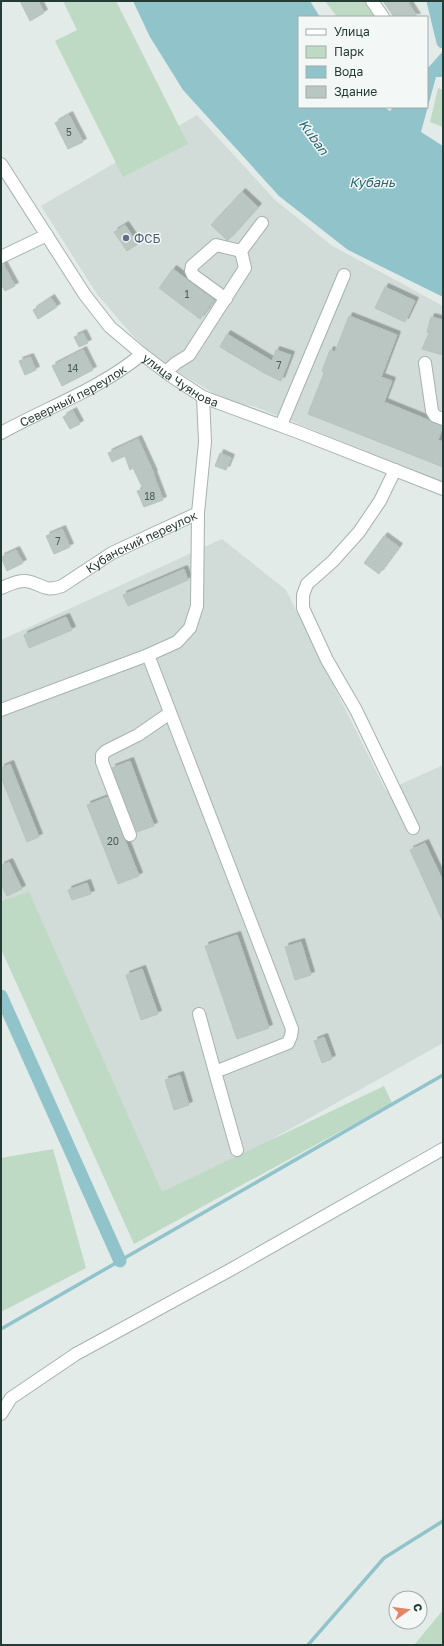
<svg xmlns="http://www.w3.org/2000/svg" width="444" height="1646" font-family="'Golos Text',sans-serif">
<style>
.built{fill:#d1dbd7}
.green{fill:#bedac5}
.water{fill:#91c3cb}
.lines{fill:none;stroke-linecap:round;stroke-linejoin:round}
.stream{stroke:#91c3cb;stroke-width:3.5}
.canal{stroke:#91c3cb;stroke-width:13}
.building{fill:#b9c6c1;stroke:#b6c4be;filter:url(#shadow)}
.minor-casing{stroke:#a6b3af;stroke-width:14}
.minor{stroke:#fff;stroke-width:12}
.service-dot{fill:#5c6f8a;stroke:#f3f8f6;stroke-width:1.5}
.labels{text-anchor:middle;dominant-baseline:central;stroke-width:3;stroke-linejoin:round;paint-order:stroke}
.number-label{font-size:10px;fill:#4a5e58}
.service-label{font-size:12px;fill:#4e5e75;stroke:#f3f8f6;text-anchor:start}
.street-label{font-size:12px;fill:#253b35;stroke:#f3f8f6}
.water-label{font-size:13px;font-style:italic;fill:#246571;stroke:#f3f8f6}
</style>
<defs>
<filter id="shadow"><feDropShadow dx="3.5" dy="-3.5" stdDeviation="0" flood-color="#0004"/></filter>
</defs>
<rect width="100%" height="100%" fill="#e3ebe8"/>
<!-- built -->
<path class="built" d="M197,115L275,200L331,245L443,306V482L256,407L225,400L161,362L134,337L97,294L41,206Z
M222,539L286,590L386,791L443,765V1043L146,1210L1,896V640Z"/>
<!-- green -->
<path class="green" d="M63,1H116L188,144L123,177L55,41L77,30Z
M325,1H368L378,17H337Z
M438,88L443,90V127L430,122Z
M29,892L162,1192L384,1086L392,1103L134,1244L1,949V901Z
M53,1149L86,1268L1,1312V1158Z
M443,1610V1645H414Z"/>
<!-- water -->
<path class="water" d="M133,1H310L320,17H299V107H384L390,111L393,107H427V69L443,51V77H436L421,132L443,146V297L348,250L279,196L183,90L150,37Z
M433,1L443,2V42L434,3Z"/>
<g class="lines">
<!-- stream -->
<path class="stream" d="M1,1329L443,1075
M308,1645L384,1558L443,1521"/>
<!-- canal -->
<path class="canal" d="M433,1L443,42
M1,996L120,1261"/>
</g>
<!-- building -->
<path class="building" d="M20,1H38L44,13L30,21Z
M383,1H407L417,17H394Z
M69,115L83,142L68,149L55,123Z
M242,192L258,207L228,240H227L211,225Z
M125,225L138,244L127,251L114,232Z
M1,264H3L15,286L5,291L1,284Z
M173,269L214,300L200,319L159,288Z
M385,287L415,301L405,322L375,308Z
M51,298L57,307L38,319L33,310Z
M349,316L397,335L381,377L392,381L384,402L443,426L438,440L443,442V467L308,414L324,373L322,371L330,350L335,352Z
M431,317L443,320V355L422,349L429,333L427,332Z
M83,333L88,343L79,347L74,337Z
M227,334L272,361L276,350L291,355L281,381L266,374L220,347Z
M83,350L93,370L62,386L52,366Z
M30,357L36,370L25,375L19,361Z
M73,411L80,424L70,429L63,417Z
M138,439L154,474H153L163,500L144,507L137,491L143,489L133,468L130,470L125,456L112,462L108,453Z
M220,453L231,458L226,470L215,466Z
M62,529L70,547L54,554L46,536Z
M384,536L399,547L379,574L364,563Z
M16,550L23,563L7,571L1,557Z
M184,569L188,580L128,606L123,595Z
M66,617L72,630L29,648L24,635Z
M130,761L154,826L137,832L112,768Z
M10,764L39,837L27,842L1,777V768Z
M108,797L139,876L118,884L87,805Z
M425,843L443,881V922L410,850Z
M9,862L22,889L7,896L1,884V866Z
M87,883L91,894L72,900L68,890Z
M237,935L269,1028L237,1039L205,946Z
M301,942L311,975L295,980L285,947Z
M142,969L158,1014L141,1020L126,975Z
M324,1037L332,1059L322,1063L314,1041Z
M180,1075L189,1105L174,1110L165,1080Z"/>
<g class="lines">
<defs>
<g id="minor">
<path d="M372,1L383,17"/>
<path id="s1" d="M1,164L85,295L110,327L142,354L171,376L203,397L298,432L443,489"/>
<path d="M1,257L47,235"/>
<path d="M226,299L193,275L191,271L192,266L216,245L241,251"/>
<path d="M425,363L432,411L435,416L443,419"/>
<path d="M166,372L176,363L189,355L245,268L241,251L262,223"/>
<path d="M281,425L344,275"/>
<path id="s2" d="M1,433C48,407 100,389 142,354"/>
<path d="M395,470L380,501L359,532L333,561L307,584L303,595V608L327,660L356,710L413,828"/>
<path id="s3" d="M1,588C9,585 17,580 26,581C42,583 43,593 62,586L112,553L198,513L205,442L203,397"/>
<path d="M148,655L292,1029L291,1036L288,1043L215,1072L237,1150"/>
<path d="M1,710L148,655L177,642L190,628L197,606L198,513"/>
<path d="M130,835L102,762V755L106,751L138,735L170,713"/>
<path d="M199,1014L215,1072"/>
<path d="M1,1414L11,1398L76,1354L230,1270L443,1149"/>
</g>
</defs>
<!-- minor casing -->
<use href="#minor" class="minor-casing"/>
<!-- minor -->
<use href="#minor" class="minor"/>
</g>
<!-- markers -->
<circle class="service-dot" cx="126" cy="238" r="4"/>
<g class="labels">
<!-- number labels -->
<g class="number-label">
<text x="69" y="132">5</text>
<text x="187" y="294">1</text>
<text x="279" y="365">7</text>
<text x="73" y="368">14</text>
<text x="150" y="496">18</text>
<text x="58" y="541">7</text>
<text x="113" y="841">20</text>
</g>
<!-- service labels -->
<g class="service-label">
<text x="134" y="238">ФСБ</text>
</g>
<!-- street labels -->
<g class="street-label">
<text stroke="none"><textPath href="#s1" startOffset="285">улица Чуянова</textPath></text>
<text stroke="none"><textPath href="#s2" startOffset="81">Северный переулок</textPath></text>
<text stroke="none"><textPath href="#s3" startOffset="155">Кубанский переулок</textPath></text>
</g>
<!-- water labels -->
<g class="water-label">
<text transform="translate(314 137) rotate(54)">Kuban</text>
<text x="372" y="182">Кубань</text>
</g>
</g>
<!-- border -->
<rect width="444" height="1646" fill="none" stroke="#253b35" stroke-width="4"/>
<!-- legend -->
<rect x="298" y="16" width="130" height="92" fill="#f3f8f6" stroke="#a1aca9"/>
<rect x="306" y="29" width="20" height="6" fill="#ffffff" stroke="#a1aca9"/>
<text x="334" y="36" font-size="12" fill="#253b35">Улица</text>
<rect x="306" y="46" width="20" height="12" fill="#bedac5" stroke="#a1aca9"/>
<text x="334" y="56" font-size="12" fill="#253b35">Парк</text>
<rect x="306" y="66" width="20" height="12" fill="#91c3cb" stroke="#a1aca9"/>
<text x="334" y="76" font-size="12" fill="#253b35">Вода</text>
<rect x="306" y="86" width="20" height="12" fill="#b9c6c1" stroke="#a1aca9"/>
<text x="334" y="96" font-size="12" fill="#253b35">Здание</text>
<!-- north arrow -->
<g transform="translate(408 1610) rotate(76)"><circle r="19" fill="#f3f8f6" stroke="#a1aca9"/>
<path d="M0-3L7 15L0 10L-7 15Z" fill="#e48568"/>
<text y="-6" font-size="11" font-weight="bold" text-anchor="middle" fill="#253b35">С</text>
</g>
</svg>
